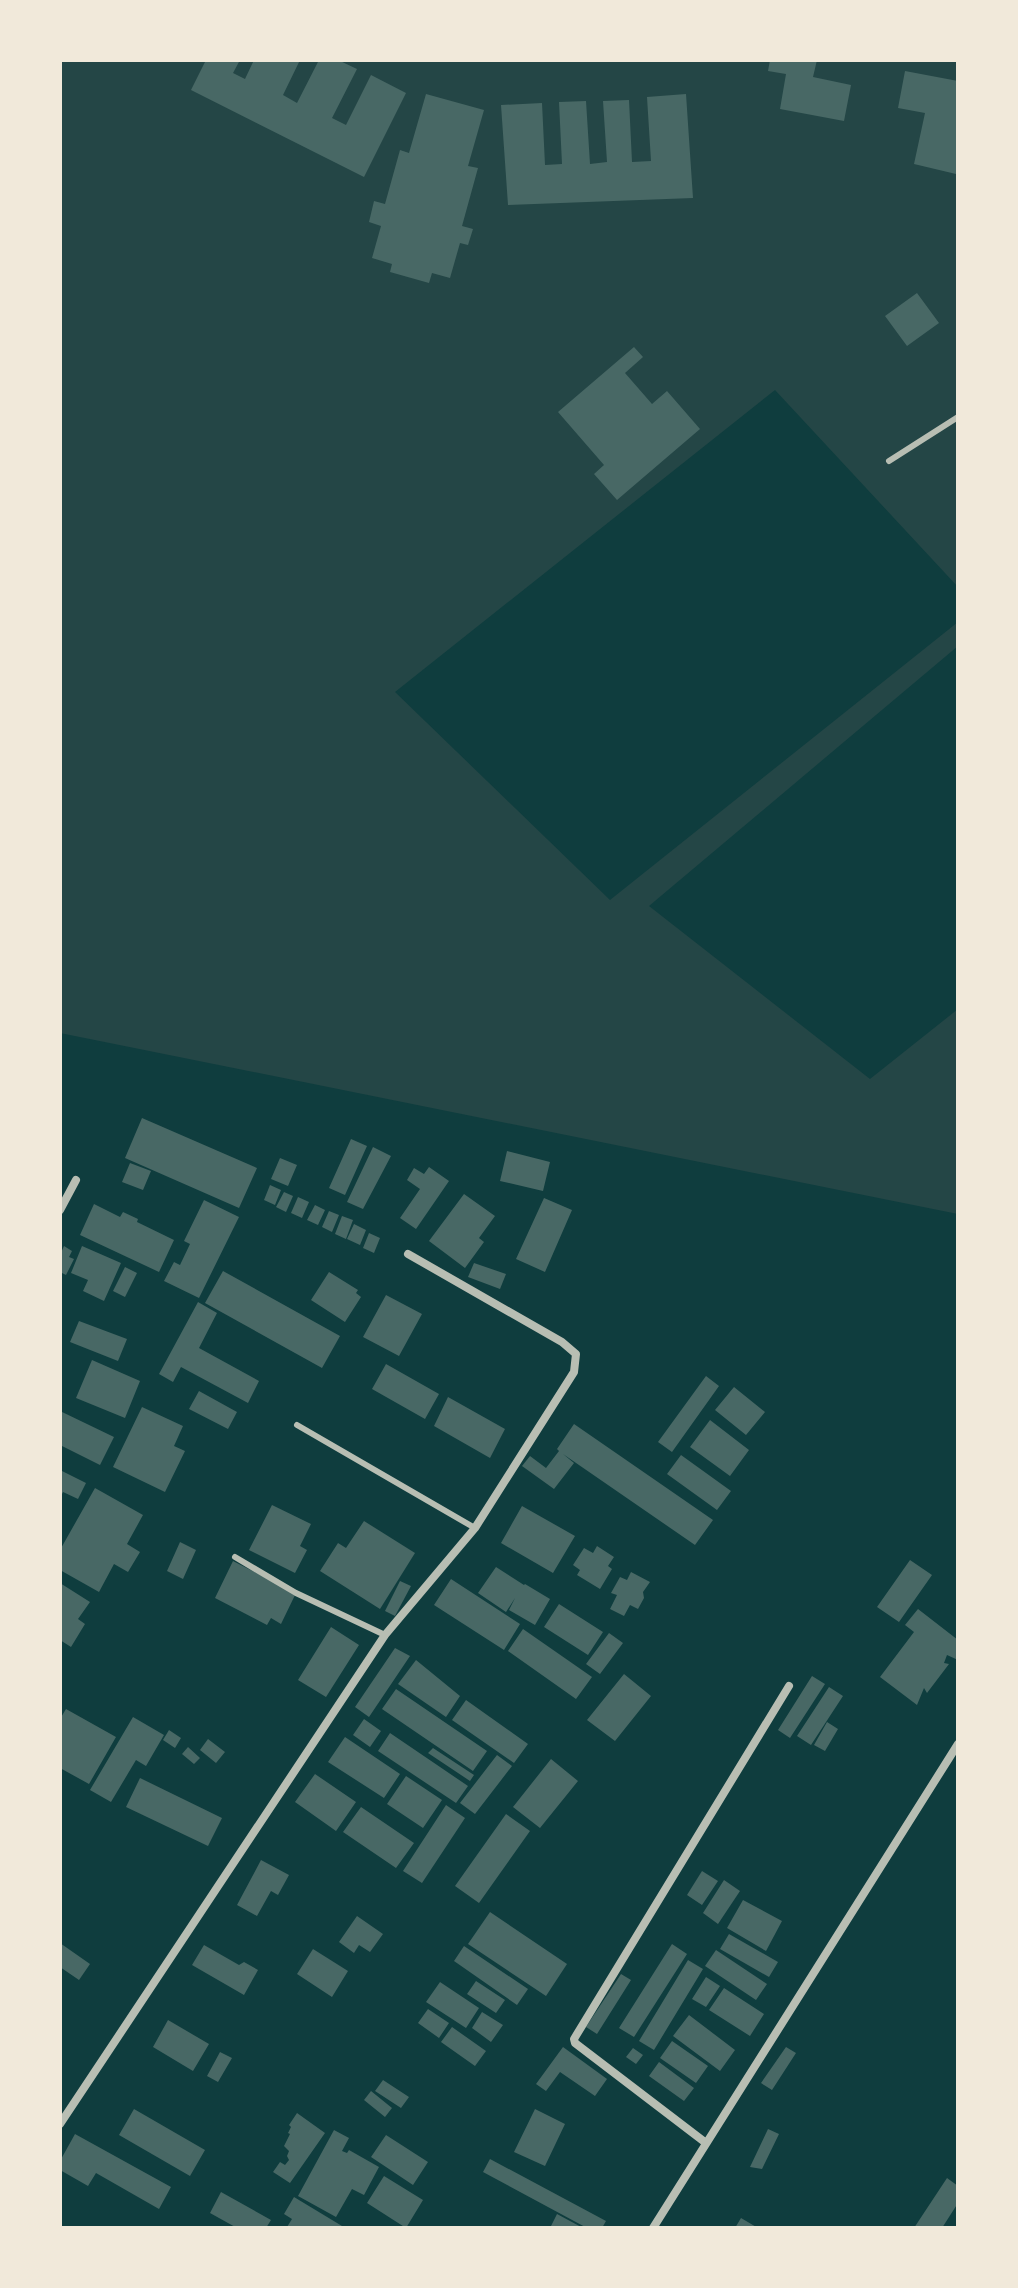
<svg xmlns="http://www.w3.org/2000/svg" width="1018" height="2288" font-family="Arial,sans-serif">
<style>
.green{fill:#244646}
.building{fill:#486865}
.lines{fill:none;stroke-linecap:round;stroke-linejoin:round}
.service{stroke:#b8beb3;stroke-width:6}
.minor{stroke:#b8beb3;stroke-width:8}
</style>
<rect width="100%" height="100%" fill="#0f3d3e"/>
<!-- green -->
<path class="green" d="M60,60H958V587L775,390L395,692L610,900L958,622V646L649,906L870,1079L958,1009V1214L60,1033Z"/>
<!-- building -->
<path class="building" d="M206,60H240L233,73L245,79L254,60H300L283,95L297,103L319,60H338L357,69L332,118L346,125L371,75L406,93L364,177L191,90Z
M770,60H817L813,77L851,85L844,121L780,109L786,74L768,71Z
M905,71L958,81V165L956,174L914,164L925,113L898,108Z
M426,94L484,110L468,166L478,168L462,226L473,229L468,245L460,243L450,278L432,273L429,283L390,272L392,264L372,258L381,226L369,222L374,201L385,204L400,150L409,153Z
M686,94L693,198L508,205L501,105L542,103L545,165L562,164L559,102L586,101L590,164L607,162L603,101L629,100L632,162L651,161L647,97Z
M917,293L939,323L907,346L885,316Z
M634,347L643,357L625,373L652,404L667,391L700,429L617,500L594,474L604,465L558,412Z
M142,1118L257,1168L239,1208L125,1158Z
M351,1139L367,1146L345,1195L329,1188Z
M373,1147L391,1156L363,1209L347,1202Z
M507,1151L550,1162L543,1191L500,1181Z
M280,1158L297,1165L288,1186L271,1179Z
M130,1163L151,1171L143,1190L122,1182Z
M429,1167L449,1181L416,1229L400,1218L420,1189L407,1180L414,1168L424,1174Z
M270,1185L281,1190L275,1205L264,1200Z
M284,1192L293,1196L286,1212L276,1207Z
M464,1194L495,1216L479,1238L484,1242L465,1268L429,1241Z
M298,1197L309,1202L302,1218L291,1213Z
M544,1198L572,1210L545,1272L516,1259Z
M204,1200L239,1217L199,1298L164,1281L174,1262L180,1265L190,1244L184,1241Z
M94,1204L120,1217L123,1212L138,1219L137,1222L174,1240L159,1272L80,1235Z
M315,1205L325,1210L318,1225L307,1220Z
M329,1211L339,1215L332,1232L322,1227Z
M342,1216L353,1220L346,1239L335,1234Z
M354,1224L366,1230L360,1245L347,1239Z
M369,1233L380,1238L374,1253L363,1248Z
M64,1246L72,1251L69,1257L74,1259L66,1275L60,1272V1255Z
M82,1246L121,1263L104,1301L83,1291L88,1280L71,1273Z
M474,1263L506,1274L500,1289L468,1277Z
M125,1267L137,1273L125,1297L113,1291Z
M223,1271L340,1336L322,1368L205,1303Z
M329,1272L358,1290L356,1293L361,1297L345,1322L311,1300Z
M386,1295L422,1314L399,1356L363,1337Z
M198,1302L217,1313L199,1348L259,1381L248,1403L181,1367L173,1382L159,1374Z
M79,1321L127,1339L118,1361L70,1342Z
M92,1360L140,1381L125,1418L76,1398Z
M386,1364L439,1394L425,1419L372,1389Z
M706,1376L719,1386L672,1452L658,1442Z
M734,1387L765,1412L746,1435L715,1410Z
M199,1391L237,1412L228,1429L189,1409Z
M448,1397L505,1429L490,1458L434,1426Z
M142,1407L183,1426L174,1446L185,1451L165,1492L113,1467Z
M60,1411L114,1437L100,1465L60,1445Z
M710,1420L749,1450L730,1476L690,1447Z
M574,1424L713,1520L695,1545L563,1454L574,1463L554,1489L522,1466L530,1456L546,1468L559,1451L557,1449Z
M681,1455L731,1491L717,1510L667,1474Z
M60,1470L86,1483L78,1499L63,1492L60,1498Z
M95,1488L143,1515L127,1544L140,1552L128,1572L114,1564L99,1592L60,1570V1550Z
M272,1505L311,1524L300,1546L307,1550L295,1573L249,1550Z
M522,1506L575,1536L553,1573L501,1543Z
M364,1521L415,1553L380,1609L320,1571L338,1543L346,1548Z
M180,1542L196,1550L183,1579L167,1571Z
M597,1546L614,1557L608,1566L612,1569L600,1589L577,1575L580,1570L573,1565L584,1548L593,1553Z
M910,1560L932,1575L899,1622L877,1607Z
M233,1561L296,1593L281,1624L271,1618L267,1625L215,1598Z
M496,1567L524,1585L525,1584L550,1599L535,1625L509,1610L515,1598L506,1612L478,1593Z
M631,1572L650,1582L643,1592L644,1598L638,1609L630,1605L624,1616L610,1609L617,1595L611,1593L620,1577L627,1580Z
M451,1579L520,1624L504,1650L434,1605Z
M400,1581L411,1586L395,1616L385,1611Z
M60,1583L90,1602L78,1619L85,1624L71,1647L60,1640Z
M559,1604L603,1632L588,1655L544,1627Z
M918,1609L958,1640V1660L947,1655L944,1663L949,1664L927,1693L924,1688L917,1705L880,1677L914,1632L905,1625Z
M331,1627L359,1645L326,1697L298,1680Z
M523,1629L592,1677L576,1699L508,1651Z
M609,1633L623,1643L600,1674L586,1664Z
M395,1648L410,1656L369,1717L355,1707Z
M416,1660L460,1696L446,1717L398,1684Z
M624,1674L651,1696L615,1741L587,1720Z
M812,1676L825,1684L790,1738L778,1730Z
M829,1687L843,1696L811,1745L797,1736Z
M396,1689L487,1751L473,1771L382,1709Z
M466,1700L528,1744L514,1763L452,1720Z
M66,1709L116,1737L89,1784L60,1768V1719Z
M133,1717L164,1735L146,1766L136,1760L111,1802L90,1790Z
M364,1719L381,1731L370,1747L353,1735Z
M827,1722L838,1729L825,1751L814,1745Z
M169,1730L181,1738L175,1748L163,1740Z
M390,1733L468,1786L456,1803L378,1751Z
M345,1737L400,1774L384,1798L328,1762Z
M208,1739L225,1752L216,1763L200,1750Z
M188,1747L200,1758L194,1764L182,1754Z
M433,1748L474,1775L470,1781L428,1753Z
M497,1755L512,1766L475,1814L460,1803Z
M551,1759L578,1781L540,1828L513,1807Z
M315,1774L356,1802L336,1831L295,1802Z
M406,1776L442,1800L423,1828L387,1804Z
M140,1778L222,1818L208,1846L126,1807Z
M446,1805L465,1818L422,1883L403,1871Z
M361,1807L414,1843L396,1868L343,1832Z
M506,1814L530,1831L479,1903L455,1886Z
M261,1860L289,1875L278,1895L271,1891L257,1916L237,1905Z
M702,1871L718,1881L702,1905L687,1895Z
M724,1880L740,1891L718,1924L703,1913Z
M743,1900L782,1921L766,1951L727,1928Z
M490,1912L567,1964L546,1996L468,1944Z
M357,1916L383,1934L370,1952L359,1945L354,1953L339,1942Z
M729,1934L778,1962L769,1977L720,1949Z
M60,1943L90,1964L79,1980L60,1967Z
M672,1944L687,1954L634,2037L619,2028Z
M204,1945L239,1965L244,1962L258,1970L244,1995L192,1965Z
M464,1946L528,1989L517,2005L454,1961Z
M313,1949L348,1971L332,1997L297,1974Z
M716,1950L767,1984L756,2000L705,1966Z
M688,1960L703,1969L654,2050L639,2041Z
M621,1974L631,1980L597,2034L586,2027Z
M706,1977L720,1986L706,2007L692,1999Z
M476,1981L505,2000L496,2013L467,1994Z
M440,1982L479,2008L466,2028L426,2002Z
M724,1988L764,2014L750,2036L709,2010Z
M428,2009L449,2023L439,2038L418,2023Z
M482,2012L503,2025L491,2042L472,2028Z
M689,2015L735,2050L720,2071L673,2036Z
M168,2020L209,2044L193,2071L153,2047Z
M452,2027L486,2051L475,2066L441,2042Z
M672,2041L708,2066L696,2083L660,2058Z
M563,2047L607,2079L595,2096L560,2072L546,2091L536,2084Z
M786,2047L796,2053L772,2090L761,2083Z
M633,2048L643,2055L636,2064L626,2057Z
M220,2052L232,2058L218,2082L207,2076Z
M659,2062L694,2088L684,2101L649,2076Z
M383,2080L409,2097L401,2108L375,2091Z
M371,2091L392,2108L385,2117L364,2100Z
M134,2109L205,2150L190,2176L119,2135Z
M535,2109L565,2124L545,2166L514,2152Z
M297,2113L325,2133L290,2183L273,2172L280,2162L285,2165L289,2160L287,2156L289,2151L284,2146L290,2134L288,2133L291,2127L289,2125Z
M768,2129L779,2134L762,2169L750,2167Z
M334,2130L349,2138L342,2151L347,2153L349,2150L379,2167L364,2195L352,2189L336,2217L298,2196Z
M75,2134L171,2187L159,2209L96,2173L88,2186L60,2170V2161Z
M386,2135L428,2162L413,2185L371,2157Z
M490,2159L606,2221L602,2228H587L483,2172Z
M384,2176L423,2200L406,2228L367,2203Z
M947,2178L958,2186V2203L942,2228H914Z
M221,2192L271,2220L266,2228H237L210,2213Z
M294,2197L342,2226L340,2228L287,2227L292,2219L284,2214Z
M557,2214L583,2228H550Z
M741,2218L758,2228H735Z"/>
<g class="lines">
<!-- service -->
<path class="service" d="M889,461L958,417
M297,1425L475,1528
M235,1557L296,1593L385,1635"/>
<!-- minor -->
<path class="minor" d="M60,1210L76,1180
M60,2124L385,1635L475,1528L574,1372L576,1354L562,1342L408,1254
M706,2143L575,2043L574,2039L789,1686
M653,2228L958,1744"/>
</g>
<!-- border -->
<rect width="1018" height="2288" fill="none" stroke="#f1e9da" stroke-width="124"/>
</svg>
